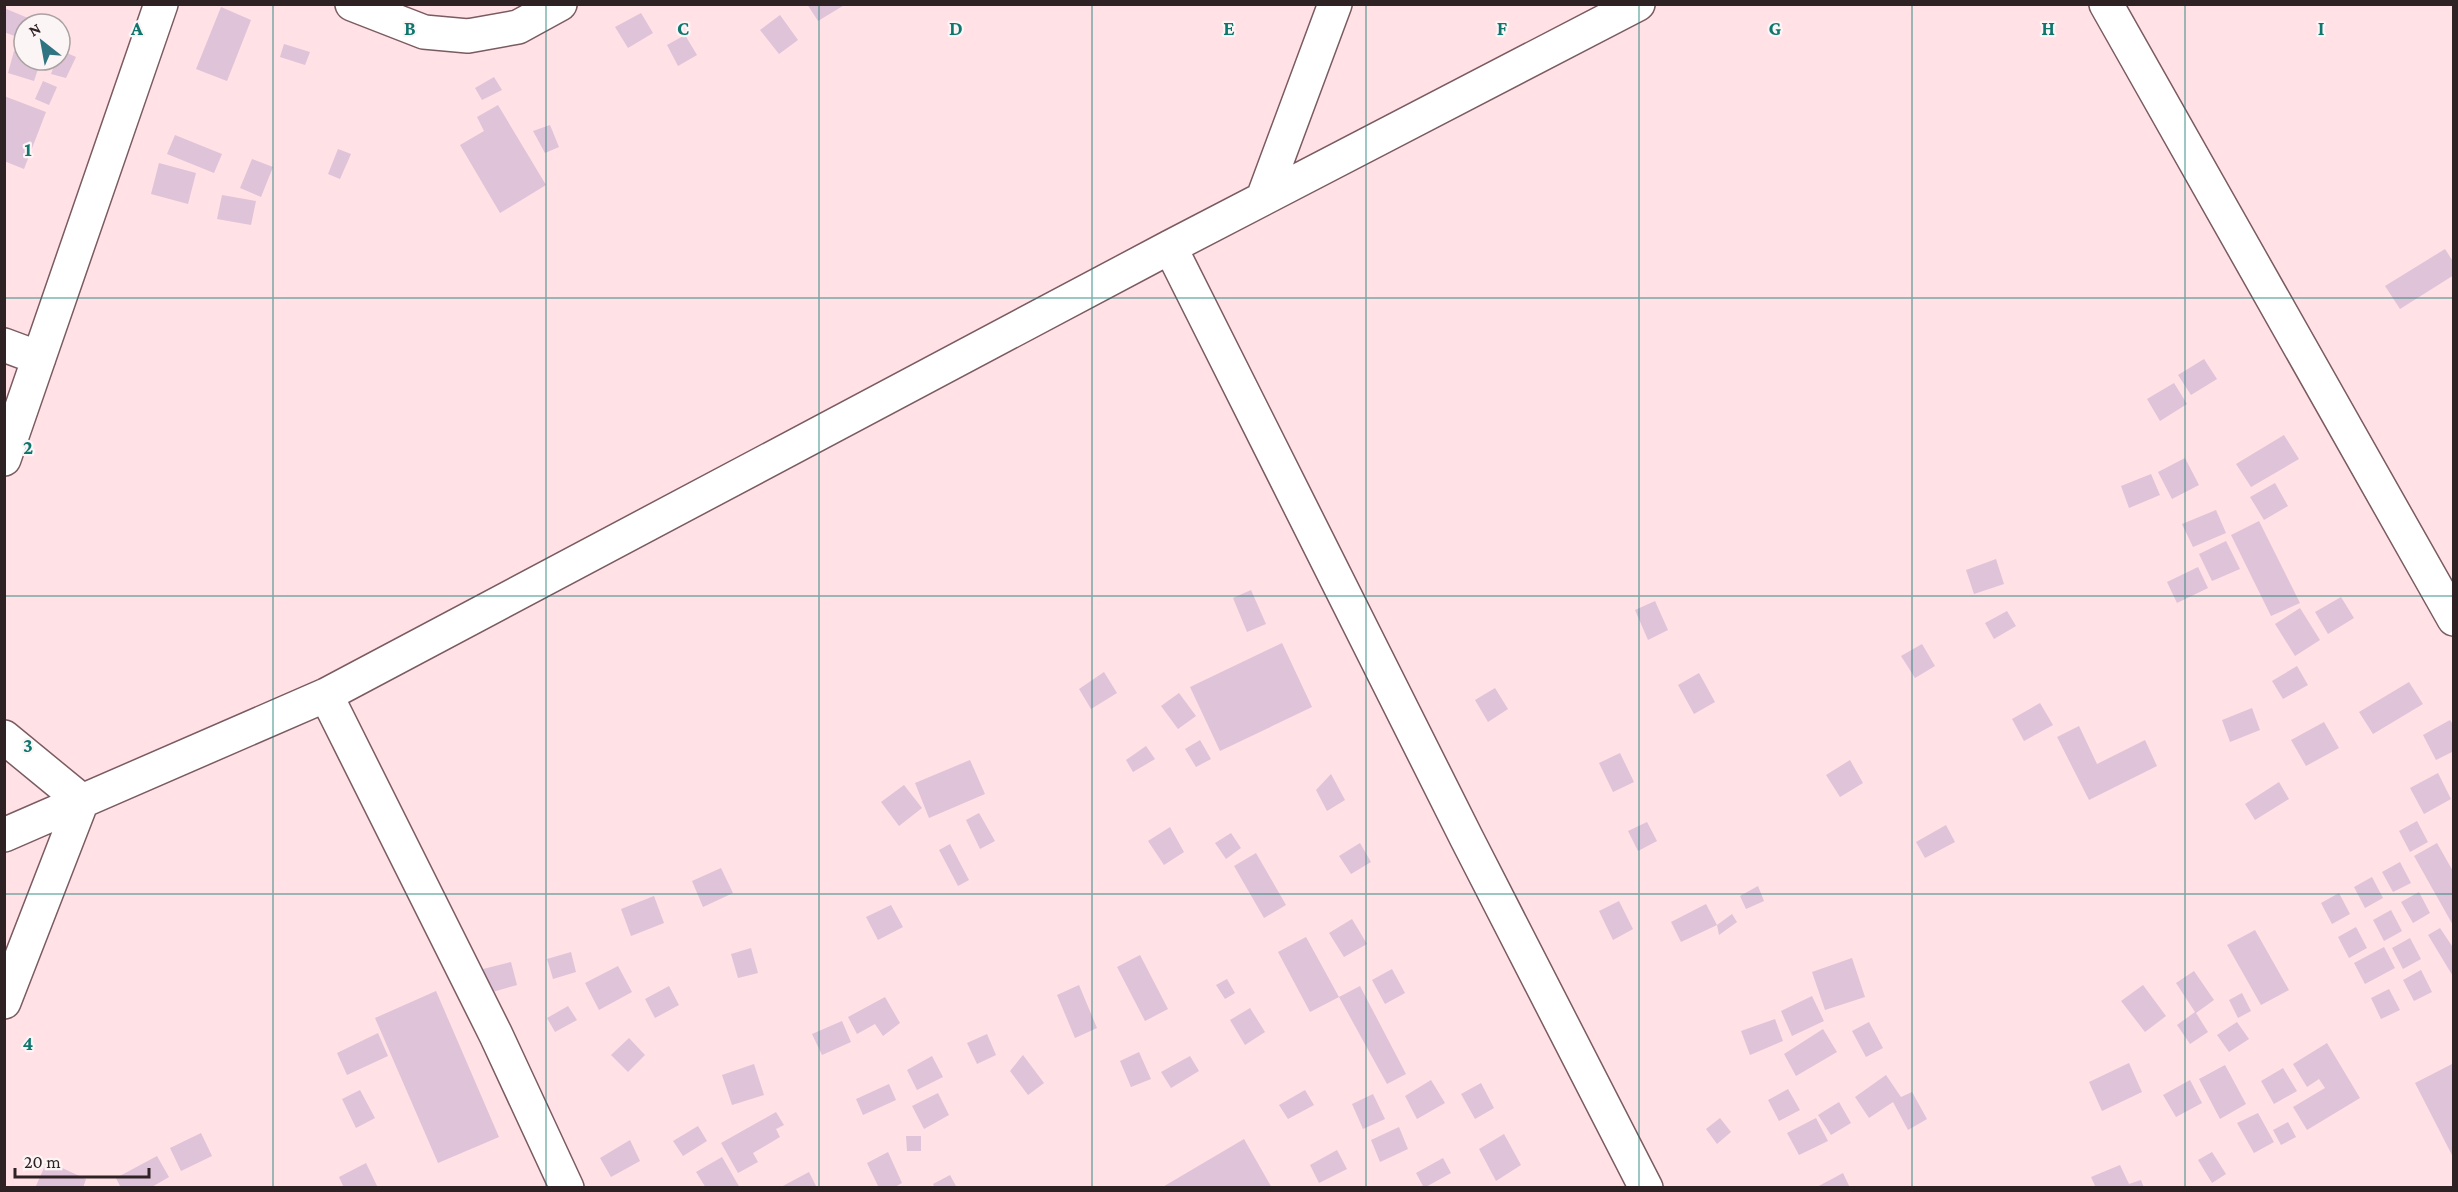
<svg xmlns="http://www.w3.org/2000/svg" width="2458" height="1192" font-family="'Crimson Pro',serif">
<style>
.building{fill:#dfc3d8}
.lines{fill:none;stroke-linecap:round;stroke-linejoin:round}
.minor-casing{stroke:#7a5b61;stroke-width:36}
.minor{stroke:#fff;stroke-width:33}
.grid{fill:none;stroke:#0f766e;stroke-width:1.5;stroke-opacity:0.55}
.grid-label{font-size:20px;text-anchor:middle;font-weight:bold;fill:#0f766e;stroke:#fcf5f6;stroke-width:4.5;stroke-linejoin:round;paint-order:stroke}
</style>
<rect width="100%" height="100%" fill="#ffe1e6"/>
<!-- building -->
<path class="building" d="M807,4H846L818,21Z
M221,7L251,20L227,81L196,69Z
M4,8L28,18L20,38L4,32Z
M641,13L653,33L628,48L615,27Z
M780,15L798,40L779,54L760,30Z
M685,35L697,55L678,66L667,45Z
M284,44L310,52L305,65L280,57Z
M60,50L76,57L66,78L51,74L56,60H60Z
M14,51L24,54V60H41L34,81L8,73Z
M494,77L502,90L482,100L475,88Z
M43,81L57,87L49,105L35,99Z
M4,96L46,112L24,169L4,161Z
M498,105L546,185L500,213L460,145L484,131L477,117Z
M550,125L559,147L545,153L533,131Z
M175,135L222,154L214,173L167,154Z
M338,149L351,154L340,179L328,174Z
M252,159L273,167L261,197L240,188Z
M159,163L196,173L188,204L151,194Z
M222,195L256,201L251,225L217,219Z
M2445,249L2454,263V275L2400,309L2385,286Z
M2204,359L2217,379L2191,395L2178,375Z
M2174,383L2187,404L2160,421L2147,399Z
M2284,435L2299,459L2251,487L2236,464Z
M2185,458L2199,485L2172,499L2158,472Z
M2151,474L2160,495L2129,508L2121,486Z
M2275,483L2288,506L2264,520L2250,497Z
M2216,510L2226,533L2193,547L2182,524Z
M2259,521L2300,603L2271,616L2231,535Z
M2226,541L2240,569L2212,581L2199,554Z
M1996,559L2004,584L1974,594L1966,570Z
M2198,567L2208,588L2177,603L2167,582Z
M1251,590L1266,624L1247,632L1233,598Z
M2341,597L2354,618L2328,634L2315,612Z
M1655,601L1668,630L1648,640L1635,610Z
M2300,608L2320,640L2295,656L2275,624Z
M2007,611L2016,626L1994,639L1985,623Z
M1282,643L1312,707L1220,751L1190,687Z
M1922,644L1935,666L1915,678L1901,656Z
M2297,666L2308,685L2283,699L2272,681Z
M1104,672L1117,693L1091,709L1079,689Z
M1699,673L1715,702L1694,714L1678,685Z
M2409,682L2423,704L2373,734L2359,712Z
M1495,688L1508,709L1488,722L1475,700Z
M1179,693L1196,716L1178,729L1161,706Z
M2040,703L2053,725L2024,741L2012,719Z
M2252,708L2260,730L2230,742L2222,720Z
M2450,720L2454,726V751L2436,760L2423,735Z
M2324,722L2339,748L2306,766L2291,740Z
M2079,726L2097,764L2145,740L2157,766L2089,800L2057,737Z
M1200,740L1211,759L1196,767L1185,749Z
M1146,746L1155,759L1133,772L1126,760Z
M1620,753L1634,782L1613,792L1599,763Z
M970,760L985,794L929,818L915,783Z
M1850,760L1863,783L1840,797L1826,775Z
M2438,773L2451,799L2424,814L2410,788Z
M1331,774L1345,800L1327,811L1316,790Z
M2279,782L2289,799L2255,820L2245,804Z
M904,785L922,808L899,826L881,802Z
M979,813L995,841L980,849L966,820Z
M2417,821L2428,842L2410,852L2399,831Z
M1647,822L1657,841L1638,851L1628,831Z
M1946,825L1955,842L1925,858L1916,842Z
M1170,827L1184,852L1164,865L1148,841Z
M1231,833L1241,848L1226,859L1215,843Z
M1360,843L1371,862L1351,874L1339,856Z
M2437,843L2454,873V927L2414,856Z
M950,844L969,880L958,886L939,850Z
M1256,853L1286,905L1264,918L1234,866Z
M2400,862L2411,883L2393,892L2382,872Z
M721,868L733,893L703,907L692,881Z
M2372,877L2383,898L2365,908L2354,887Z
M1758,886L1764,901L1746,909L1740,896Z
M2419,892L2430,913L2413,923L2401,902Z
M2339,893L2350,914L2332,924L2321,903Z
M654,896L664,923L631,936L621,909Z
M1619,901L1633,929L1613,940L1599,911Z
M1706,904L1717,925L1681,942L1671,922Z
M891,905L903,927L878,940L866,917Z
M2391,910L2402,931L2384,941L2373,920Z
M1732,914L1737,922L1719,935L1717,925Z
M1352,919L1367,944L1344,957L1329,933Z
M2356,927L2367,948L2349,958L2338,937Z
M2440,928L2454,949V978L2428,935Z
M2255,930L2289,990L2261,1005L2227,945Z
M1306,937L1339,997L1310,1012L1278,952Z
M2410,938L2421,959L2403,969L2392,948Z
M2384,947L2395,968L2365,984L2354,963Z
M751,948L758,973L738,978L731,954Z
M571,952L576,972L553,979L547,959Z
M1140,955L1168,1009L1145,1021L1117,967Z
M1852,958L1865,997L1825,1010L1812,972Z
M511,962L517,985L489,993L483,969Z
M618,966L632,992L599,1010L585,983Z
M1392,969L1405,993L1385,1004L1372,980Z
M2421,970L2432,992L2414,1001L2403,980Z
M2194,971L2214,1000L2196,1013L2208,1032L2190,1044L2177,1025L2195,1012L2176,983Z
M1227,979L1235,993L1225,999L1216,985Z
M1079,985L1097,1028L1075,1038L1057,995Z
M2143,985L2166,1016L2145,1032L2121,1001Z
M669,986L679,1005L655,1018L645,999Z
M1360,986L1406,1074L1387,1084L1339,997Z
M2389,989L2400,1010L2381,1019L2371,998Z
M436,991L499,1137L438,1163L375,1018Z
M2242,993L2251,1011L2238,1018L2229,1000Z
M1812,996L1824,1021L1792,1036L1781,1011Z
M885,997L900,1023L883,1036L875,1024L857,1034L848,1017Z
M568,1006L577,1020L555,1032L547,1018Z
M1250,1008L1265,1032L1245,1045L1230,1020Z
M1775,1019L1783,1041L1750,1055L1741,1031Z
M842,1021L851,1042L822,1055L812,1034Z
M1869,1022L1883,1048L1866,1057L1852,1031Z
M2237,1022L2249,1039L2229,1052L2217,1035Z
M1823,1029L1837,1052L1796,1076L1784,1054Z
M378,1033L388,1056L347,1075L337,1053Z
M987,1034L996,1055L977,1064L967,1043Z
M629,1038L645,1055L628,1072L611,1055Z
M2327,1043L2360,1098L2307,1130L2293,1107L2325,1088L2319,1079L2307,1087L2293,1064Z
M1139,1052L1151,1079L1131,1087L1120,1061Z
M1023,1055L1044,1083L1028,1095L1010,1071Z
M932,1056L943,1077L917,1090L907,1070Z
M1190,1056L1199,1071L1171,1088L1161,1072Z
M2129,1063L2142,1092L2102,1111L2089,1082Z
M2454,1063V1159L2415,1083Z
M754,1064L764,1095L732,1105L722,1075Z
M2225,1065L2246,1104L2220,1119L2199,1079Z
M2283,1068L2297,1091L2274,1104L2261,1081Z
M1886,1075L1901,1097L1912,1092L1927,1119L1908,1130L1893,1102L1869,1118L1855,1097Z
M1431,1080L1445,1103L1417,1119L1405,1096Z
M2190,1080L2202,1103L2176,1117L2163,1095Z
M1481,1083L1494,1108L1475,1119L1461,1094Z
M889,1084L896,1100L863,1115L856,1099Z
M1788,1089L1800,1110L1779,1121L1768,1100Z
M360,1090L375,1118L356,1128L342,1099Z
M1305,1090L1314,1105L1288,1119L1279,1105Z
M938,1093L949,1115L924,1129L912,1106Z
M1373,1094L1385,1119L1363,1129L1352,1104Z
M1839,1102L1851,1123L1831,1135L1818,1115Z
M776,1112L784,1125L776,1129L780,1137L753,1153L758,1162L738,1173L721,1143Z
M2258,1113L2274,1142L2254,1153L2237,1123Z
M1720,1118L1731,1132L1717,1144L1706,1129Z
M1816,1118L1828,1141L1799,1155L1787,1133Z
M2288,1122L2296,1137L2281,1145L2273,1130Z
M698,1126L707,1141L683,1156L673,1141Z
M1399,1127L1408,1149L1380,1162L1371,1140Z
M201,1133L212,1156L181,1171L170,1148Z
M1504,1134L1521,1165L1496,1181L1479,1149Z
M906,1136H921V1151H907Z
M1244,1139L1272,1188H1161Z
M630,1140L640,1161L611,1177L600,1158Z
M1337,1150L1347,1169L1319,1183L1310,1165Z
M888,1152L902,1183L893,1188H879L867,1163Z
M2212,1152L2226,1174L2212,1183L2198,1160Z
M157,1156L169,1177L150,1188H121L116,1178Z
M722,1157L740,1188H706L696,1172Z
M1443,1158L1451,1173L1424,1188L1416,1173Z
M47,1161L86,1179L83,1188H40L36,1186Z
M366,1163L378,1188H344L339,1177Z
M2120,1165L2129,1184L2141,1180L2144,1188H2096L2091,1177Z
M809,1172L817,1188H779Z
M1843,1173L1850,1188H1815Z
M950,1175L957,1188H935L933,1184Z"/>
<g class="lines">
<defs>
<path id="minor" d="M352,4L424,32L468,36L518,27L560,4
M2106,4L2454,619
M1263,198L1335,4
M1170,247L1467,839L1646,1188
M4,345L39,358
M4,459L161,4
M326,695L496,1035L567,1188
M4,737L82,801L4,1002
M4,835L326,695L1170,247L1638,4"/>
</defs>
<!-- minor casing -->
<use href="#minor" class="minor-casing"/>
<!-- minor -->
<use href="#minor" class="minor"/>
</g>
<!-- grid -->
<path class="grid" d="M273,4V1188M546,4V1188M819,4V1188M1092,4V1188M1366,4V1188M1639,4V1188M1912,4V1188M2185,4V1188M4,298H2454M4,596H2454M4,894H2454"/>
<g class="grid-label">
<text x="137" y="35">A</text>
<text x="410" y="35">B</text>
<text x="683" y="35">C</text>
<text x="956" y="35">D</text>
<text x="1229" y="35">E</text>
<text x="1502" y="35">F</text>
<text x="1775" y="35">G</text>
<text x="2048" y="35">H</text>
<text x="2321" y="35">I</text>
<text x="28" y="156">1</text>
<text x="28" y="454">2</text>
<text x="28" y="752">3</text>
<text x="28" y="1050">4</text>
</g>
<!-- border -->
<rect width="2458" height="1192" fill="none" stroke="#2f2224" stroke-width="12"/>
<!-- north arrow -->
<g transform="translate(42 42) rotate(329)"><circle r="28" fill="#fcf5f6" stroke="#aaa1a2" stroke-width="1.5"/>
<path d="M0-4.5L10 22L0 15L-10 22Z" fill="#2e7481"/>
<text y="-9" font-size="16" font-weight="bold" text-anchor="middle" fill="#2f2224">N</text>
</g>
<!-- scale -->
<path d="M15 1168v9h134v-9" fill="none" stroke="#2f2224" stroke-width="3"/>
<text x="24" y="1168" font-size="18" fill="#2f2224" stroke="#fcf5f6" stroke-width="4.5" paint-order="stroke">20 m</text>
</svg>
